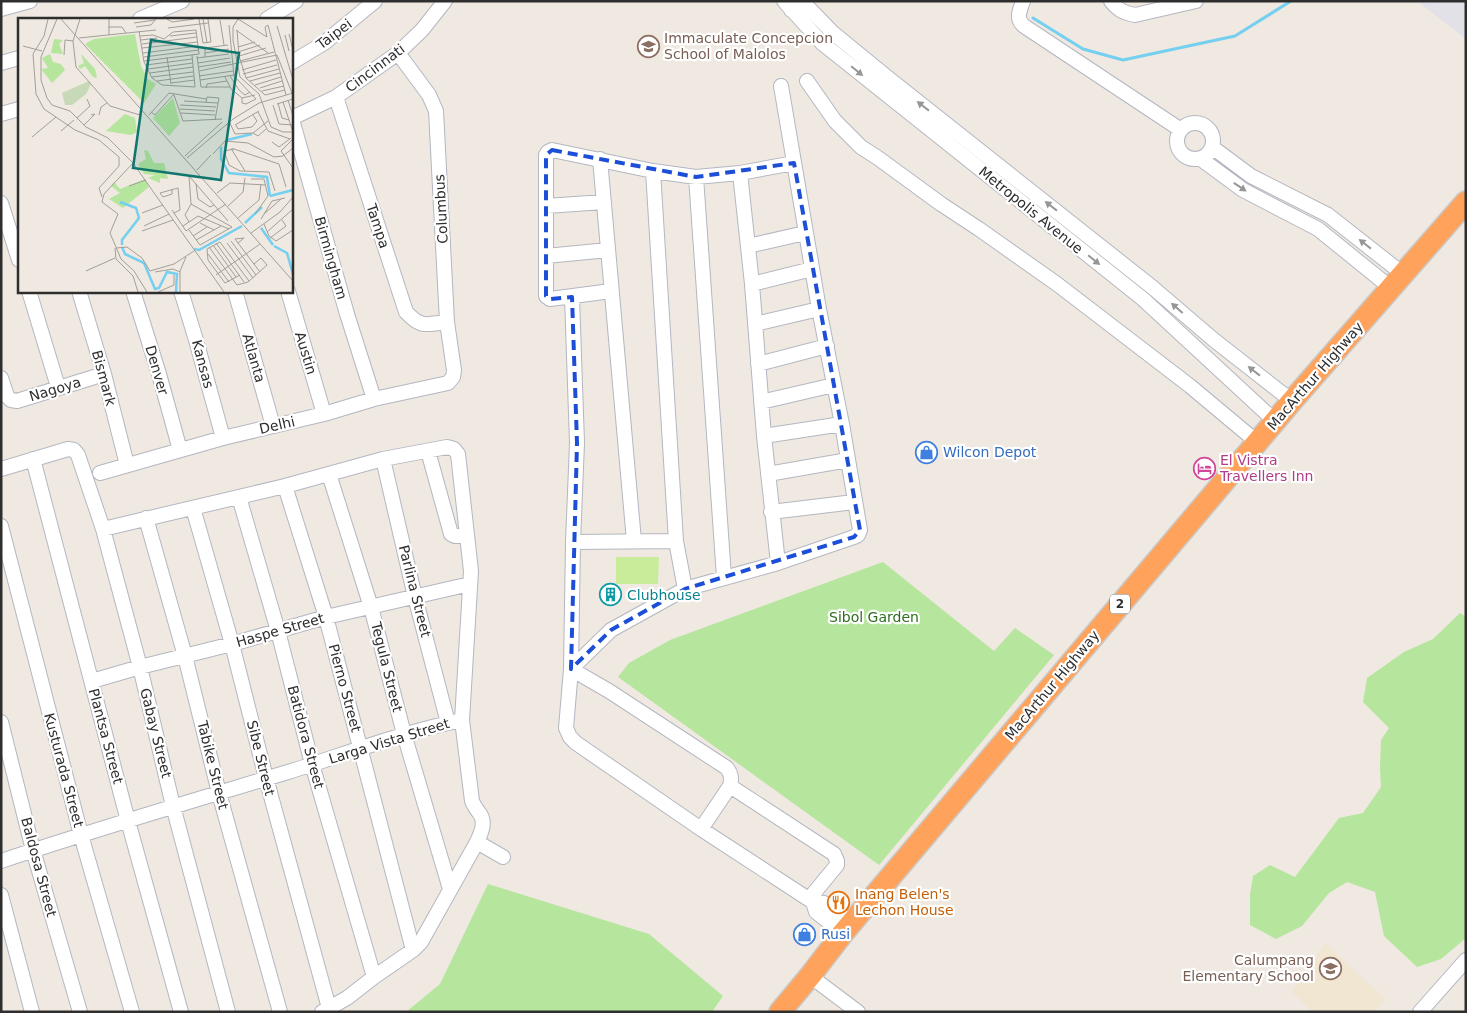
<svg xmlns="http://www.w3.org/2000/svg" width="1467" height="1013" font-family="'DejaVu Sans',sans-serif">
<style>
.industrial{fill:#e3e1e8}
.education{fill:#f0e6d1}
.green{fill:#b6e59e}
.pitch{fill:#c9ec9a}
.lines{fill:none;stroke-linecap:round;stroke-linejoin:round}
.stream{stroke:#75cff0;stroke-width:3}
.minor-casing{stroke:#b4b7c1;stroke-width:16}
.highway-casing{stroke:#c9c9c9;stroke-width:24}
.minor{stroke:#fff;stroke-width:14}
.highway{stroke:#ffa35c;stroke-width:21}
.oneway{fill:#969696}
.marked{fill:none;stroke:#1d4ed8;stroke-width:4;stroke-dasharray:10 6;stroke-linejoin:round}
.labels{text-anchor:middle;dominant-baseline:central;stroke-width:4.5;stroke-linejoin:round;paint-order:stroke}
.shield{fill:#fff;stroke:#6d6d6d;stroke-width:1}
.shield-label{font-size:12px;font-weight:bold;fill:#2e2e2e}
.street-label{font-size:14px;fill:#2e2e2e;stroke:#fff}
.education-label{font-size:14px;fill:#785e54;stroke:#fff;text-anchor:start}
.shop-label{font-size:14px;fill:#366cbe;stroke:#fff;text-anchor:start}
.hotel-label{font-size:14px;fill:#b23c85;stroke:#fff;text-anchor:start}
.culture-label{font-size:14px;fill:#0d838f;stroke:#fff;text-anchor:start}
.park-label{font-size:14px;fill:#2c6e1b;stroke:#fff}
.food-label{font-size:14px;fill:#c56008;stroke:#fff;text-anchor:start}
.inset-river{fill:none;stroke:#75cff0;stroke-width:2.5}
.inset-road{fill:none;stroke:#a29e99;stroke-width:1}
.view{fill:#0f766e;fill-opacity:0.15;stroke:#0f766e;stroke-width:2.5}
.inset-edge{fill:none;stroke:#2e2e2e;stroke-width:2.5}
</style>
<rect width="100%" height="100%" fill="#efe9e1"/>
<!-- industrial -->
<path class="industrial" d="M1417,1H1466V39Z"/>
<!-- education -->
<path class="education" d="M1325,943L1385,999L1375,1012H1312L1292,992Z"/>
<!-- green -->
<path class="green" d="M883,562L994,651L1015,628L1054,655L879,865L618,677L629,663L670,640Z
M1460,613L1466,617V938L1441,959L1417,967L1384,936L1375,892L1347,882L1329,893L1302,926L1276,939L1250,925V895L1253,876L1270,865L1295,877L1339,818L1363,813L1381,787L1380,767L1381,740L1389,728L1363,702L1367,678L1404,652L1433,639Z
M488,884L649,934L723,996L712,1012H406L440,984Z"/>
<!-- pitch -->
<path class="pitch" d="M616,557H659L658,584H616Z"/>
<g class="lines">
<!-- stream -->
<path class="stream" d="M1033,18L1083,49L1123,60L1235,36L1291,1"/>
<defs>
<path id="minor" d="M784,1L822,43L1143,299L1275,421
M1023,1C1020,11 1015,18 1024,26L1181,130
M1111,1C1118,10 1124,13 1135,15L1196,1
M1,9L30,1
M791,10L802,1L833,33L888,78L1152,287L1214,340L1292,401
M140,19L182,1
M267,19L296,1
M1,63L19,58
M291,63L324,43L375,1
M807,81L835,121L861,147L878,158L941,204L979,229L1057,284L1190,386L1257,442
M336,97L406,312C422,329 426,324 447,322
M1,114L19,109
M291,116L347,314L374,399
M292,118L336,97L398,53L422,30L445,1
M1177 141a18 18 0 1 1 36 0a18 18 0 1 1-36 0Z
M1212,147L1251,176L1328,215L1403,274
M600,159L634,541
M1201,159L1243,190L1318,229L1391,288
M653,171L676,541L685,589
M740,173L752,284L764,436L778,563
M696,177L724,577
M1,203L19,260
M546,206L604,202
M748,246L805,233
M546,256L608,250
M752,284L812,269
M29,291L58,387
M79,291L104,374L127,465
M133,291L159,374L180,450
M181,291L196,340L223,438
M235,291L273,426
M288,291L324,414
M611,291L550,299L546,296V155L548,152L552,150L653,171L696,177L740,173L794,163
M572,297L577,443L573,542L571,669L566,728L570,737L576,743L701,829L813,902L824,903L851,923
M755,324L819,309
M758,364L827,346
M1,378L7,396L11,400L17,401L104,374
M761,402L834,385
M764,436L842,424
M428,451L451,534L455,536H467
M33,459L128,821L181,1012
M383,459L415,597L448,723
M1,469L68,449L74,450L78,455L103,529L140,667L173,806L228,1012
M100,473L223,438L324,414L374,399L448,383L453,377L454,370L447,322L436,111L429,95L398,53
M329,474L371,607L404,734L450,889
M768,474L848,460
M285,486L326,617L413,950
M239,497L278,631L312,764L374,977
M193,508L232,644L266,778L329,1008
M771,512L854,502
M146,518L185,656L219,793L280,1012
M1,526L81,835L132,1012
M103,529L285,486L383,459L447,447L454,449L458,454L471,571L462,720L472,801C474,806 477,810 480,814C486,823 481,833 477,842L421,942L413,950L374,977L347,998L322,1012
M573,542L676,541
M571,669L611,630L685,589L778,563L854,537L858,535L860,530L842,424L819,309L781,86
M571,669L609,691L727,768C731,774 732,778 730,786L834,854L837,861V865L809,899
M92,681L140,667L232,644L326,617L470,584
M1,722L33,850L80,1012
M701,829L730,786
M477,842L503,857
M1,861C96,829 192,801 288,772C346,754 403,732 462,720
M1,895L32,1012
M813,902L816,912L843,933
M810,976L858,1012
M1420,1012L1466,960"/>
<path id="highway" d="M780,1012L810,976L843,933L1292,401L1466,202"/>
</defs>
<!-- minor casing -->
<use href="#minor" class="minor-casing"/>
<!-- highway casing -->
<use href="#highway" class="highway-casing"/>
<!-- minor -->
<use href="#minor" class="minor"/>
<!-- highway -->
<use href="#highway" class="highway"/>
</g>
<!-- one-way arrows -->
<defs><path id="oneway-solid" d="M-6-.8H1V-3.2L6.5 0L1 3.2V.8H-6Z" transform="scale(1.25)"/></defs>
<g class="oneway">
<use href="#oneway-solid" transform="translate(857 71) rotate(39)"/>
<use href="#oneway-solid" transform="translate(923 106) rotate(-142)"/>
<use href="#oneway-solid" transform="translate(1240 187) rotate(34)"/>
<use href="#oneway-solid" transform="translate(1051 206) rotate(-142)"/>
<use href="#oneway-solid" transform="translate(1365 244) rotate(-142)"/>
<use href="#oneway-solid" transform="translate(1094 260) rotate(39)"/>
<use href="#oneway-solid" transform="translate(1177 308) rotate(-139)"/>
<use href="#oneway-solid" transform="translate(1254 371) rotate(-142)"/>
</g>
<!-- marked area -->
<path class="marked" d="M552,150L696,177L794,163L860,530L854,537L685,589L611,630L571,669L577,443L572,297L550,299L546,296V155Z"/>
<!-- icons -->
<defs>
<symbol id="school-ring" viewBox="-11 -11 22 22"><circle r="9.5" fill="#fff" stroke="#8d6e63" stroke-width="1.5"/><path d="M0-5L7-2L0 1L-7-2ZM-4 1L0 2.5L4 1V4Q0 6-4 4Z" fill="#8d6e63"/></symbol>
<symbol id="shop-ring" viewBox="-11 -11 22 22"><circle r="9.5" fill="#fff" stroke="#3f7fe0" stroke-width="1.5"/><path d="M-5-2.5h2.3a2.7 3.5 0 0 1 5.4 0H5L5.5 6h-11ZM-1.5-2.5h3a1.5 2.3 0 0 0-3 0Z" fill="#3f7fe0"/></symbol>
<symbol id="hotel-ring" viewBox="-11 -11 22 22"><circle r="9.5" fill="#fff" stroke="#d1479c" stroke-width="1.5"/><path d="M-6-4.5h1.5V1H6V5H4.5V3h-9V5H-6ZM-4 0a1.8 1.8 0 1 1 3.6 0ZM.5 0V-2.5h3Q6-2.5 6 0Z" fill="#d1479c"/></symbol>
<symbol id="building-ring" viewBox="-11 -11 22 22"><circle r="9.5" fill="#fff" stroke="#0f9aa8" stroke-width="1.5"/><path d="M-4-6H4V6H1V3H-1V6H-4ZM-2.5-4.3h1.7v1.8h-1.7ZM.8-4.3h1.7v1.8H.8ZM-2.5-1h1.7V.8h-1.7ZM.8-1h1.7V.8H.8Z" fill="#0f9aa8"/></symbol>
<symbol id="restaurant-ring" viewBox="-11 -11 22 22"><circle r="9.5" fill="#fff" stroke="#e8710a" stroke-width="1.5"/><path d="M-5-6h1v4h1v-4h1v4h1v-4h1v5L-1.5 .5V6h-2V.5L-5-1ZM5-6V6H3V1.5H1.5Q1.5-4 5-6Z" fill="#e8710a"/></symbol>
</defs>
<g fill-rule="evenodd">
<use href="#school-ring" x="636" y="34" width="25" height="25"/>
<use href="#shop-ring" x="914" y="440" width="25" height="25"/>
<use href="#hotel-ring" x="1192" y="456" width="25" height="25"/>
<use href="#building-ring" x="598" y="582" width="25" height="25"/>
<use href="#restaurant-ring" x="826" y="890" width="25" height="25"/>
<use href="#shop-ring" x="792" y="922" width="25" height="25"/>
<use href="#school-ring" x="1318" y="956" width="25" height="25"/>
</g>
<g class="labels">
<!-- shield labels -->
<rect class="shield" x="1110" y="594.5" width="20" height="19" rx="4"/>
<g class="shield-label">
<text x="1120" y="604">2</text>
</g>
<!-- street labels -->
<g class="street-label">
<text transform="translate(334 34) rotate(-37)">Taipei</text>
<text transform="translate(375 68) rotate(-37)">Cincinnati</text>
<text transform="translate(441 209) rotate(-93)">Columbus</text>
<text transform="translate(1031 210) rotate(39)">Metropolis Avenue</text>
<text transform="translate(378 226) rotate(72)">Tampa</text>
<text transform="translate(331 258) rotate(74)">Birmingham</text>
<text transform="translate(306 353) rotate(73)">Austin</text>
<text transform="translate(254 358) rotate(74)">Atlanta</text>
<text transform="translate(203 364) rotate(75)">Kansas</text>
<text transform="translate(157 370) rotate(74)">Denver</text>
<text transform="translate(1315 376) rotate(-49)">MacArthur Highway</text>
<text transform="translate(104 378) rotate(75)">Bismark</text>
<text transform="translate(55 389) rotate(-17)">Nagoya</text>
<text transform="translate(277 425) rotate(-13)">Delhi</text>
<text transform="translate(415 591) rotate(76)">Parlina Street</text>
<text transform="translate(280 630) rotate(-16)">Haspe Street</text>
<text transform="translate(387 667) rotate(76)">Tegula Street</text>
<text transform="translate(1052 685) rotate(-50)">MacArthur Highway</text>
<text transform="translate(345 688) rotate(75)">Pierno Street</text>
<text transform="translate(156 733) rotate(76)">Gabay Street</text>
<text transform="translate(106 736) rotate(75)">Plantsa Street</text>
<text transform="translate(306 737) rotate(75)">Batidora Street</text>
<text transform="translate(389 741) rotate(-17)">Larga Vista Street</text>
<text transform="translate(261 758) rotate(76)">Sibe Street</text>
<text transform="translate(213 765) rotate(76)">Tabike Street</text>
<text transform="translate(64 770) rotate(75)">Kusturada Street</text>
<text transform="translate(39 867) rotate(75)">Baldosa Street</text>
</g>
<!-- education labels -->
<g class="education-label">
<text x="664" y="38">Immaculate Concepcion<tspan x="664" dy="16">School of Malolos</tspan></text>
<text x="1314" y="960" text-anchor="end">Calumpang<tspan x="1314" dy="16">Elementary School</tspan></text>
</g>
<!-- shop labels -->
<g class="shop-label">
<text x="943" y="452">Wilcon Depot</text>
<text x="821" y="934">Rusi</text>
</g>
<!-- hotel labels -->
<g class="hotel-label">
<text x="1220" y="460">El Vistra<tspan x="1220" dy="16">Travellers Inn</tspan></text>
</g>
<!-- culture labels -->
<g class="culture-label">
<text x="627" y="595">Clubhouse</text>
</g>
<!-- park labels -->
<g class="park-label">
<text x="874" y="617">Sibol Garden</text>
</g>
<!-- food labels -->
<g class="food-label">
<text x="855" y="894">Inang Belen's<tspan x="855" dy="16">Lechon House</tspan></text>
</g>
</g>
<!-- overview -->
<g transform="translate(18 18)">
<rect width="275" height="275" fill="#efe9e1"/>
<path d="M117,16L123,48L130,61L138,66L126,85L67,26L76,21ZM36,21L45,22L41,26L45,36L33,35ZM32,36L35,44L43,46L47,52L34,65L23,51L30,50L24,40ZM63,36L77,51L79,60L75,59L67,48L62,51L60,48L66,45ZM155,80L162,105L151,118L135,100ZM107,96L117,100L119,114L113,117L88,113ZM126,132L130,133L136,145H146L150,161L142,160V165L130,160L137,157L126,156L120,146L128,141ZM127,161L131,169L105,190L91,181L102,175L93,168L96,164L102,171Z" fill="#b6e59e"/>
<path d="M71,63L73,66L68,76L54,87H47L44,75Z" fill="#c8d9b8"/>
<path class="inset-river" d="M209,122L234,116M203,129V141L211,155L249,159L252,178M252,178L275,172M102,184L118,190L121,200L104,222V227M227,205L244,189M243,210L255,227M256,228L269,235L275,256M104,229L107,236L126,245L137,271L141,270L149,254L159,256L158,274M176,231L181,232L224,208"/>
<path class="inset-road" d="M30,1L26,18L15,36L18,76L26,91L57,112L81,122L101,139V148L81,170L84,179M39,1L23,39V62L29,80L34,87L52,93L68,109L90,120L115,145L206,274M43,1L275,263M62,1L55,23L58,49L92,88L122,97M91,1V17M149,1L154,4L176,1M181,1L185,25L193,24L190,1M185,1L189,25M220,1L215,9V22L222,59L241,76L253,109L265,114H275M220,1L249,19M202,2L206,27M116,5L137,2M211,7L216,58L238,81L228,86L224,85V80M259,8L275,62M90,9H104L108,15M118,9L133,7L138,1M150,10L190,5M218,12L250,35M219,12L221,38L228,60L247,77L267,72M121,13L126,44L134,60L144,67L177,69L174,37M271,16L275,32M267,17L271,33M122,18L135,17L146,21L155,14L178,12L181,36L126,43M152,18L178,15M249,19L247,9L250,7L268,77M61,20L138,12M123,22L139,20M124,26L179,19M5,28L24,33M220,29L237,24M124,30L180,24M220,34L242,27M125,35L180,28M187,35L211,31M46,37L47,22L55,23M179,38L183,69H212M221,38L248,30M126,39L181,32M149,39L153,66M187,39V30L210,27M179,40L211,36M222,43L256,34M180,45L212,40M128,47L174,41M180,49L213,44M130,51L175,45M224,52L258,42M181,53L259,37L274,75M132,55L175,49M225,56L259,47M181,58L215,53M212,58L221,72L227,77L232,74M134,59L175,54M207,59L213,71L224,80L237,77M228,60L261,51M182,62L216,57M139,63L176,58M232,63L262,55M153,65L177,62M237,67L263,59M188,70L189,66L209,63M242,70L264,63M244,73L266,68M156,77L165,103L204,101M270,82L275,98M166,83L200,85M188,84L189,79L201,80L197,102M265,84L275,114M260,85L264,100L271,102M259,86L275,81M162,87L198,89M255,87L261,106L275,107M162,91L197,93M133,94L137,97L156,76M240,94L250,113L272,121M163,95L197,97M81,97L83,89L89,85M131,97L151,75L188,81M59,100L72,88L69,81M211,103L217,116L235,115L250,103M66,107L77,96L73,97M217,107L241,93M218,107L220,111L234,109L239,103L235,97M43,113L56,102M235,115L240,118L248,111M14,119L38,99M275,121L263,133L275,150M254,124L261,129L273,120M213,131H216L206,133L211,147L222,153L251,154L257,173M216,131L261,146L268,169M214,132L227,153M195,136L207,123L230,125L256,139L265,138L275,130M167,138L204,104M169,140L215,101L241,85L275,75M115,145L86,176L84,184L100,196L92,215L103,241L116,253L129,274M179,152L193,137M171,158L210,203M233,161H246L250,178L237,196M178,166L180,181L192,189L196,187M111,168L128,162M142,175L160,170L162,192L156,195M142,175L145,179L154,176V171M199,175L212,165L248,167M210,188L225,174L227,160M154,192L168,213L208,186M124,195L145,187M246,196L263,181M220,200L241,182L243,166M243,201L254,183L267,180M171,204L167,197L173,186M182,205L196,212M246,206L251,218L258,223L275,212M126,208L151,196M165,208L180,198L211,211M171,212L182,227L214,209L173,186L171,158M124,213L155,202M249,214L275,191M233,215L262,194L275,179M175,218L189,209M252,220L268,208L264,202M217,221L242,254M217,221L226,220L220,225M178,222L203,208M213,223L238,257M198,225L226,264M209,225L235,260M195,227L218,259M191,229L219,267L230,264L249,247L243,240L236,246M97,230L98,241L115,258L120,274M98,230L109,229L124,240L132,253L156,246L176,233M190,236L211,264M68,253L97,240M137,254L155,251L162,254M198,257L242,226M222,257L207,265L190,242L189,231L202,224L231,263M140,274L156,267V257M162,274V253L168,239"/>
<path class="view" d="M133,22L221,35L203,162L115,150Z"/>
<rect width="275" height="275" class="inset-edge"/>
</g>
<!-- border -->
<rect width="1467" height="1013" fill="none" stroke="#2e2e2e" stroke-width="5"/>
</svg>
